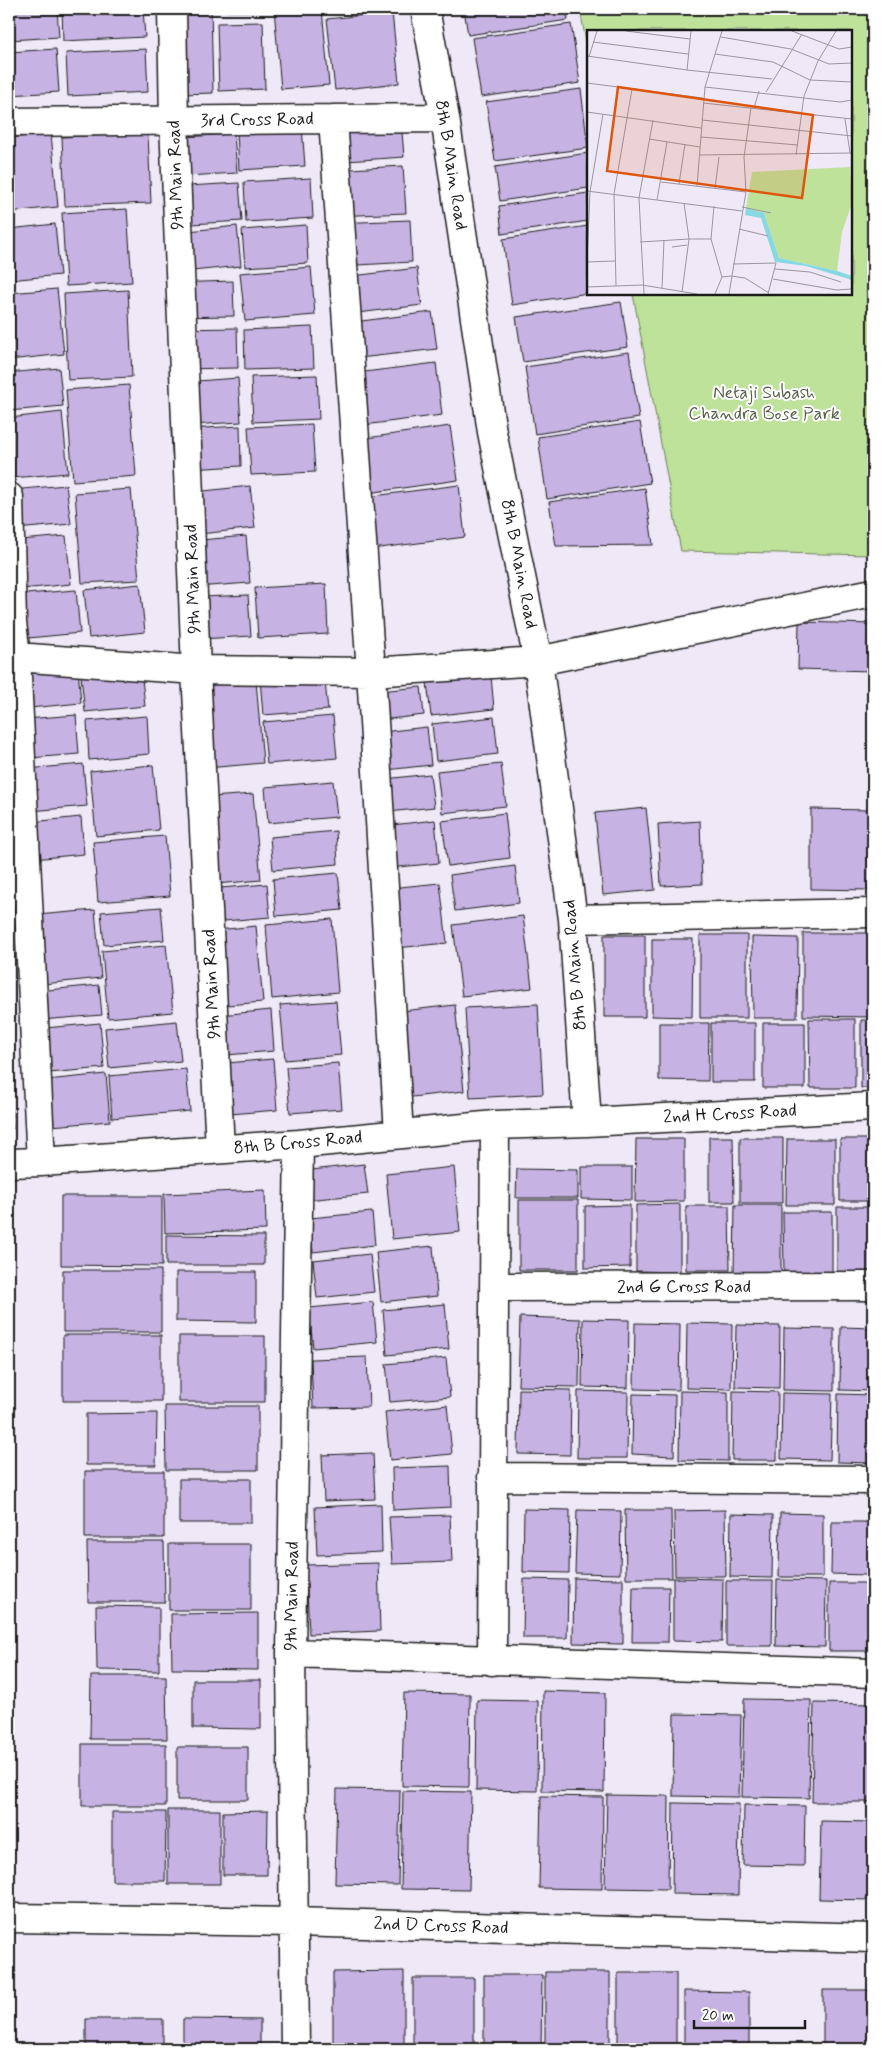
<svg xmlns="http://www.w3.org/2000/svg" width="882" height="2058" font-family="Mynerve,sans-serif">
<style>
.green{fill:#bfe29b;stroke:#6e7f5c}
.building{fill:#c7b3e3;stroke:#1c1c1c}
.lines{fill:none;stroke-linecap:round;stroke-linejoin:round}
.minor-casing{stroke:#1c1c1c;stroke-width:31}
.minor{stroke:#fff;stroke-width:28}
.labels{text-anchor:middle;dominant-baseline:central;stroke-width:4;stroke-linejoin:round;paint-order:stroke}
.street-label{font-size:18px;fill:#1c1c1c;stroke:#fff}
.park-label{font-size:18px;fill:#556148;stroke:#fff}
.inset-road{fill:none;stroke:#9a969f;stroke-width:1}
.view{fill:#de560d;fill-opacity:0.15;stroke:#de560d;stroke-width:2.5}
.inset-edge{fill:none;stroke:#1c1c1c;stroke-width:2.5}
</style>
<rect width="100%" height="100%" fill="#eee8f7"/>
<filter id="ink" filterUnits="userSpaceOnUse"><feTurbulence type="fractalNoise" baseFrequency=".02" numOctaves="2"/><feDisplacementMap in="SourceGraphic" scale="10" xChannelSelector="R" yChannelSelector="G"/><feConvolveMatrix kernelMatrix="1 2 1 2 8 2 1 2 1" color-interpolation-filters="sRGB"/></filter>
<g filter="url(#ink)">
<!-- green -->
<path class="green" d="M580,9H873V555L681,551L633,294H851V31H588V53Z"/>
<!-- building -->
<path class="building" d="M9,9H57L59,37L9,40Z
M62,9H143L145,37L63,41Z
M178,9H211L213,93L181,94Z
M227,9H259V11H227Z
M274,9H322L329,85L281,89Z
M464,9H566L568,20L468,35Z
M392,12L399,83L335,90L327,19Z
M263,22L265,89L219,91L217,23Z
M571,24L580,83L481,97L472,38Z
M56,49L59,92L9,95V52Z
M146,49L148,92L68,96L66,53Z
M581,89L588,148L495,161L486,102Z
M401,119L404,157L332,162L330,123Z
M302,127L305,166L239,170L237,131Z
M51,134L58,207L9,212V138Z
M148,134L151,203L65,206L62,137Z
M234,134L237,173L169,177L167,138Z
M588,153V188L500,201L495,167Z
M403,166L406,213L335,216L332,170Z
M311,178L313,218L246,222L244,182Z
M239,183L242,221L174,225L171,187Z
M588,193V221L502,234L499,206Z
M127,209L132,282L66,286L62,213Z
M410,220L412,262L339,266L337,223Z
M55,224L60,275L9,280V229Z
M306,225L308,263L245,267L242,230Z
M237,226L241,266L173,273L169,233Z
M588,226V293L512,305L503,239Z
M311,267L315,315L245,321L240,273Z
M417,268L422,305L350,314L345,277Z
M233,281L234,316L172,317L171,283Z
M57,289L64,354L9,360V293Z
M128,290L132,377L68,380L64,294Z
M621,302L628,347L523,362L516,317Z
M432,312L437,349L351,359L346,323Z
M312,327L314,368L245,370L244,330Z
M237,328L238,368L175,369L174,329Z
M629,352L639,418L535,434L525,367Z
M436,363L442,415L356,426L349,374Z
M59,368L63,406L9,411V373Z
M317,375L319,419L253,422L251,377Z
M238,378L241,422L173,426L170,383Z
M129,385L136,476L73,481L66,390Z
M62,412L68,473L12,478L9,451V418Z
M640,422L650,483L547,499L538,437Z
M312,424L315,472L251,475L248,427Z
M240,426L241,466L173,470L171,430Z
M450,426L458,480L361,494L353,440Z
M66,485L71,524L16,529L12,490Z
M459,485L465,537L364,550L358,498Z
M250,486L255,528L181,536L176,494Z
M645,488L653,545L556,546L549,502Z
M131,489L139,580L82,583L75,493Z
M66,536L71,584L12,590L9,541Z
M246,536L250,583L182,588L178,542Z
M140,584L145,632L89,638L84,590Z
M326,584L328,634L258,638L255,588Z
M76,590L80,633L18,639L13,595Z
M248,595L251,636L184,640L181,598Z
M799,622L873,624V671L798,669Z
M78,669L81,703L19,709L16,675Z
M141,670L145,706L85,712L81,676Z
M324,673L328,710L263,715L260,679Z
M491,676L494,709L431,716L427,682Z
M256,681L263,763L196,769L189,687Z
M421,687L424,715L372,721L369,692Z
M76,715L79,754L30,758L26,719Z
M147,716L149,754L89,760L87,721Z
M333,716L337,758L267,764L263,722Z
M494,717L498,754L436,761L432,724Z
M427,727L431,765L377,771L373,733Z
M83,764L87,806L31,811L27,769Z
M501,764L506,806L442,813L437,771Z
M153,765L159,830L96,836L90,771Z
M430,774L434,807L380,813L376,780Z
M333,781L337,817L268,823L265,787Z
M253,794L261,880L205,885L197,798Z
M646,808L655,890L603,895L595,813Z
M811,809L873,810V890L811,889Z
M505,813L510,858L448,866L442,821Z
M81,817L84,854L34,859L31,822Z
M435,820L439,863L379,869L375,827Z
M700,821L702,884L661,886L658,824Z
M336,831L338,864L273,870L270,837Z
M165,836L170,896L98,902L93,842Z
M515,866L519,903L455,911L450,875Z
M338,873L342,910L276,916L273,879Z
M440,883L447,943L386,949L380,889Z
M267,884L270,917L213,922L209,889Z
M161,907L164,940L104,945L101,912Z
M95,910L101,978L43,984L37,915Z
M523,916L532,988L462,996L453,925Z
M332,919L338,992L272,999L266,925Z
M256,926L263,1002L215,1006L208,931Z
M803,933H873V1017L803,1016Z
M604,935H645V1017H604Z
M700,935H747V1018H700Z
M752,937L798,938L797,1018H753Z
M652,939H693L692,1017L652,1016Z
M166,945L173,1012L108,1018L102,951Z
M99,985L102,1015L41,1020L38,991Z
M336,1001L341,1055L285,1060L280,1005Z
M538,1004L543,1094L470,1098L465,1008Z
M455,1005L464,1091L395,1099L385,1013Z
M271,1010L274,1051L214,1056L210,1016Z
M809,1019H855V1088H810Z
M861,1020H873V1088H861Z
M177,1021L181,1061L109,1068L105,1028Z
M100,1023L104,1068L49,1073L45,1028Z
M659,1023H709L708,1081L659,1080Z
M711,1023H755V1082H711Z
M763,1023H805V1088H763Z
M273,1059L277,1110L219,1115L215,1064Z
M338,1063L342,1109L290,1113L286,1067Z
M186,1069L190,1111L112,1118L109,1076Z
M106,1074L110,1121L51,1126L47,1080Z
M9,1087L13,1129H9Z
M709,1137H733L734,1202H709Z
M740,1138H783V1203H740Z
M636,1139H684V1201L635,1202Z
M787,1139H835V1205H786Z
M840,1139H873V1201H840Z
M364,1164L368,1194L306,1200L303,1171Z
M454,1167L460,1232L392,1239L386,1174Z
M581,1167H632V1200L581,1199Z
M517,1169L578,1170V1198H516Z
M265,1190L266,1230L165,1233L164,1194Z
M61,1196H162V1266L61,1265Z
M519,1200H578V1270H519Z
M680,1204V1272L636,1271V1205Z
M630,1205V1267L585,1268V1206Z
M735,1205H781V1272H734Z
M686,1206H729L730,1270H686Z
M837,1207H873V1271L837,1272Z
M372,1212L375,1245L313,1252L310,1218Z
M783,1212H832V1274L784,1273Z
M166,1235L264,1236V1265H166Z
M433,1246L437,1296L381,1302L376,1252Z
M370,1254L374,1292L317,1298L313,1260Z
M63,1270H161V1332H63Z
M176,1272H256V1322L176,1321Z
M373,1302L377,1342L313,1348L309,1308Z
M445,1304L449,1349L387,1355L383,1310Z
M520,1317L580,1319L579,1387L518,1386Z
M583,1319L629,1320L628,1388L582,1387Z
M635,1323L680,1324L679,1390L634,1389Z
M687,1323L732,1324L731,1389L686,1388Z
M736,1325L780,1326L779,1388L735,1387Z
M841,1327L873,1328V1391L840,1390Z
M784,1328L834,1329V1391L783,1390Z
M63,1335H161V1401H63Z
M179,1336H265V1402H179Z
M367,1357L369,1407L313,1408L311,1359Z
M446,1358L450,1397L390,1402L386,1364Z
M519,1389L571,1390L570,1455L518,1454Z
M578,1391L628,1392L627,1458H577Z
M680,1391L728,1392V1461L679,1460Z
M733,1391L778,1392L777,1460H732Z
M782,1393L832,1394L830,1460L781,1459Z
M633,1394L675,1395L674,1456L632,1454Z
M838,1394L873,1395V1463L837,1462Z
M447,1405L452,1454L390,1460L385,1412Z
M165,1406H258V1470H166Z
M157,1413L156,1465H86V1414Z
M373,1453L375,1499L324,1501L322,1455Z
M450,1466L451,1507L393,1510L392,1468Z
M85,1471H164V1538H85Z
M179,1479H251V1523H179Z
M381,1504L382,1552L317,1555L315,1507Z
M524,1509L570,1510L569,1573L523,1572Z
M577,1510L621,1511L620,1574L575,1573Z
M625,1510H671L672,1578H626Z
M725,1510L726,1576H675L674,1511Z
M780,1513L823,1514V1577H779Z
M731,1514L773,1515L772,1578L730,1577Z
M450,1515L452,1562L392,1564L389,1517Z
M832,1522H869L868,1575L831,1574Z
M87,1542H164L165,1602H88Z
M169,1544H251V1610H169Z
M378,1563L380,1631L309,1634L306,1565Z
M574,1578L623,1579V1644L573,1643Z
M673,1578L723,1579L722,1642L673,1641Z
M524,1579L568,1580L567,1638H523Z
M777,1580L826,1581L825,1647L776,1646Z
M726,1581H773L772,1646H726Z
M829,1583H873V1651H829Z
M633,1587H669L668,1642H632Z
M96,1606L159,1607V1671L97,1670Z
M258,1613V1670L172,1669L171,1614Z
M91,1676H166L167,1739H90Z
M193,1680H261V1729L193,1728Z
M543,1691L605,1693L604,1792L542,1791Z
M404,1693L470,1694L469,1787L402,1786Z
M744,1699L811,1700L809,1798L742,1797Z
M477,1700L538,1701L537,1791L476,1790Z
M814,1703L873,1704L872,1802H812Z
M674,1714L741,1715L739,1797L673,1796Z
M82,1744H166V1806H82Z
M177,1747H248V1800H177Z
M337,1789L400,1790L398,1885L335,1884Z
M403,1791L471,1792L469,1890L401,1889Z
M607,1795L669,1796L668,1889L605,1888Z
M541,1796L603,1797L602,1889L539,1888Z
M673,1803L739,1804L738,1895L672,1894Z
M744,1805L805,1806L804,1866L743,1865Z
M168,1810H220V1884H168Z
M268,1811L267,1875H223V1812Z
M112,1812H166L165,1881H112Z
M821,1821L873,1822L872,1900L819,1899Z
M404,1971V2049H333V1972Z
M545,1972H610V2049H545Z
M618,1973H676V2049H618Z
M484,1975H542L541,2049H484Z
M413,1978H474V2049H413Z
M823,1990H873V2049H823Z
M684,1991L749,1992V2049H684Z
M86,2019H163V2049H86Z
M183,2019L260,2020V2049H183Z"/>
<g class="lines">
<defs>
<path id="minor" d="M172,9L174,122L196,670L220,1149
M425,9L445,118L492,432L538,661L573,919L587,1122
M333,119L371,672L399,1134
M9,122L445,118
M9,497L12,622L16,657L41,1162
M16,657L196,670L371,672L538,661L873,593
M573,919L873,913
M9,1163L41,1162L299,1144L495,1125L587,1122L873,1107
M494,1287L873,1286
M492,1477L873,1480
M291,1653L873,1673
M492,1661L495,1125
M9,1918L293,1922L873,1938
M295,2049L291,1653L299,1144"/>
</defs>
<!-- minor casing -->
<use href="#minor" class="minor-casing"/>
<!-- minor -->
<use href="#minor" class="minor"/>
</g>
</g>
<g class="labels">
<!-- street labels -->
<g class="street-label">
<text transform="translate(257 120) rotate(-1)">3rd Cross Road</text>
<text transform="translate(451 165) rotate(81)">8th B Main Road</text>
<text transform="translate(176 175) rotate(-92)">9th Main Road</text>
<text transform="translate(519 564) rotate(79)">8th B Main Road</text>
<text transform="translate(193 579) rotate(-92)">9th Main Road</text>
<text transform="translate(575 965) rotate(-95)">8th B Main Road</text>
<text transform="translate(212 984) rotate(-93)">9th Main Road</text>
<text transform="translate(730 1114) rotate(-3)">2nd H Cross Road</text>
<text transform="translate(298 1143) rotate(-5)">8th B Cross Road</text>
<text x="684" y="1287">2nd G Cross Road</text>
<text transform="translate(292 1596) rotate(-89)">9th Main Road</text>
<text transform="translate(441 1926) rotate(2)">2nd D Cross Road</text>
</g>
<!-- park labels -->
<g class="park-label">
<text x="764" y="393">Netaji Subash<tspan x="764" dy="21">Chandra Bose Park</tspan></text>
</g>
</g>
<!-- overview -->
<g transform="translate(587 30)">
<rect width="265" height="265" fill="#eee8f7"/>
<path d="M263,137L265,173L255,202L250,241L192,228L177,183L159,178L165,142Z" fill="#bfe29b"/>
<path d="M159,178L177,183L192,228L250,241L265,246V250L219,236L188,232L174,188L158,185Z" fill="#87d8e1"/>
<path class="inset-road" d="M39,1L103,9M205,1L252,19L265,17M134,7L204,19L242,34L265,33M6,12L101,24M128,24L186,32L223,50L265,52M0,26L100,40L104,1M2,27L10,1M100,40L185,49M0,53L116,68M118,57L253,72L265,70M179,62L215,4M116,73L265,89M167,78L172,61M0,82L114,98M258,89L263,123M115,90L265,106M114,107L211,115M62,109L113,117M112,125L265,123M209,125L217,66L231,31L249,1M74,152L159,162M92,154L98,114M110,156L118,57L135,1M128,158L132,127M0,161L155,181M70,170L80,112M155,177L184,183M152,199L181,206M102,209H124L135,247M124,209L127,176M53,212L102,209M85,217L100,215M0,232L3,162L16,84M0,232L28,231M146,234L189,233L181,264M188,239L223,242L254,252M186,249L250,260L265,259M29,256L27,164L45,59M0,257L55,255L110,264M75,258L77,210M95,262L102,209L97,173M57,264L52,168L66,90M128,264L135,247L144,246L158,248L182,263M142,264L159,162L157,127L164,78"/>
<path class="view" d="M31,57L226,85L215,168L20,141Z"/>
<rect width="265" height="265" class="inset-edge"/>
</g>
<!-- margin -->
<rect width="882" height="2058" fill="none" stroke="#fff" stroke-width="30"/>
<rect x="15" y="15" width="852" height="2028" fill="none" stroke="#1c1c1c" stroke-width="2" filter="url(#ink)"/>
<!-- scale -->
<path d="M694 2020v8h111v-8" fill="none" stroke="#1c1c1c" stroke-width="2.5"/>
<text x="702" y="2020" font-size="15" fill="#1c1c1c" stroke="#ffffff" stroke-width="4" paint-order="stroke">20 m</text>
</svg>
